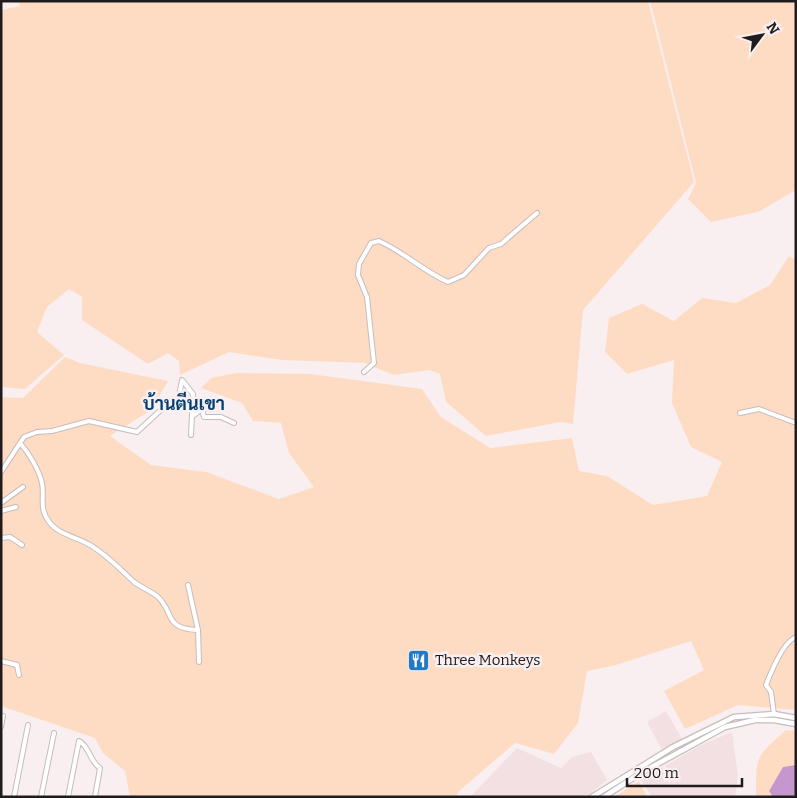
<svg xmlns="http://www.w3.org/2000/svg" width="797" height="798" font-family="Bitter,Sarabun,serif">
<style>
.built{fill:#f3e0e2}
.green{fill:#fedcc3}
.water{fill:#c696ce}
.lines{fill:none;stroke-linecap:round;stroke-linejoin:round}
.minor-casing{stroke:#c6bcbd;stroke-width:6}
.tertiary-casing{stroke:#c6bcbd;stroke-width:7}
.minor{stroke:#fff;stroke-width:4}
.tertiary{stroke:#fff;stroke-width:4.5}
.labels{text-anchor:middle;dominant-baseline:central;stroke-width:5;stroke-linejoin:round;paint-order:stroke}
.poi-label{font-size:15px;fill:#201c1d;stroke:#f9eff0;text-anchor:start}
.quarter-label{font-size:18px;font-weight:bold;fill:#033f6f;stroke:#f9eff0}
</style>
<rect width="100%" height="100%" fill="#f9eff0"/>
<!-- built -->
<path class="built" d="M666,711L682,739L662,750L647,722Z
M732,732L738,776L735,797H652L641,780L699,746Z
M517,748L561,768L572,757L591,752L607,780L586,797H470Z"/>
<!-- green -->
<path class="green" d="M18,1H648L694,182L583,310L573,424L561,422L486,436L446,402L440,374L429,370L394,375L364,363L281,360L229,352L180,375L179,361L168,353L148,364L82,320V297L69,289L47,307L37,332L64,355L25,389L1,387V10L20,6Z
M650,1H796V190L758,212L711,222L688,199L696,183Z
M789,256L796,260V710L738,705L685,729L664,691L704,670L691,641L616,665L587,671L578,723L554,754L515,743L458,792L456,797H130L125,771L103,753L95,738L1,706V397L23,398L65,357L80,363L168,381L151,410L110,436L151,465L206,472L279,499L314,487L289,453L281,423L253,421L242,403L201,388L211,378L236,373L311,374L422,389L441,417L490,448L572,438L579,471L607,476L653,505L707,496L722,462L691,447L672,403L674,360L627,374L605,352L609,318L642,304L674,321L702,298L736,303L770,285Z
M786,730L796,731V765L783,767L769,791L773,797H756C756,755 755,758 786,730Z
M639,781L647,797H615Z"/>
<!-- water -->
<path class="water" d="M796,765V797H773L769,791L783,767Z"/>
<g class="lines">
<defs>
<path id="minor" d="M364,372L374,363L367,297L358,275L359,264L371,243L379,241C404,252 423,271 448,282L464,275L489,248L501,244L537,213
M740,413L759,409L796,423
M193,416L202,409L204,417H221L234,423
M20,443C29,453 39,470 42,483C45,499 38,508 50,523C58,534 79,538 90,545C107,555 120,569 134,582C141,587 150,591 157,596C175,612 163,629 198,630
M1,472L24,437L37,432L52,431L89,421L137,432L163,408L174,403L179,396L182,380L193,394L191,435
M1,503L23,487
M1,511L16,507
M1,538L10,537L22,545
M188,585L198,630L199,662
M1,661L17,665L19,675
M774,714L771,692L766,685C771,672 783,642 796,637
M1,727L3,716
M14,797L28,725
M41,797L54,733
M68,797L79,741C90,747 90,762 100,768L95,797"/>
<path id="tertiary" d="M592,797L673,747L734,717L774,714L796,718
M604,797L639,774L725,727L755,720H774L796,724"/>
</defs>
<!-- minor casing -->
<use href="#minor" class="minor-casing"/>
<!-- tertiary casing -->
<use href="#tertiary" class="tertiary-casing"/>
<!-- minor -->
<use href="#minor" class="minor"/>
<!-- tertiary -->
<use href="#tertiary" class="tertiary"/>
</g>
<!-- icons -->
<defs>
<symbol id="restaurant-square" viewBox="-11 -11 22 22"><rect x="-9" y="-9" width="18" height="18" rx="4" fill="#227ac7" stroke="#f9eff0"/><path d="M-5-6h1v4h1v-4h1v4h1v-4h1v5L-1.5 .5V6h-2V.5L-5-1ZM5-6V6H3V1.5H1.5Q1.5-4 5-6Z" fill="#fff"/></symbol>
</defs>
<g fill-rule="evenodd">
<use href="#restaurant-square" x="406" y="648" width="25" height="25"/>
</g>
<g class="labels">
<!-- poi labels -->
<g class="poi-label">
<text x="435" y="660">Three Monkeys</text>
</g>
<!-- quarter labels -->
<g class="quarter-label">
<text x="184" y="404">บ้านตีนเขา</text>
</g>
</g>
<!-- border -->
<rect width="797" height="798" fill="none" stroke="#201c1d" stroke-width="5"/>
<!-- north arrow -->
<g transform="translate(762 35) rotate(58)" stroke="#f9eff0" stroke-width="4" paint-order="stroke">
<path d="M0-4L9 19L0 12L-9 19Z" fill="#201c1d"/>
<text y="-8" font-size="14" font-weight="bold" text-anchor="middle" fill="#201c1d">N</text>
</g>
<!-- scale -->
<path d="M627 778v8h115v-8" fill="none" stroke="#201c1d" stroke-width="2.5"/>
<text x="634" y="778" font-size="15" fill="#201c1d" stroke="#f9eff0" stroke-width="4" paint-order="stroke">200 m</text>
</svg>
